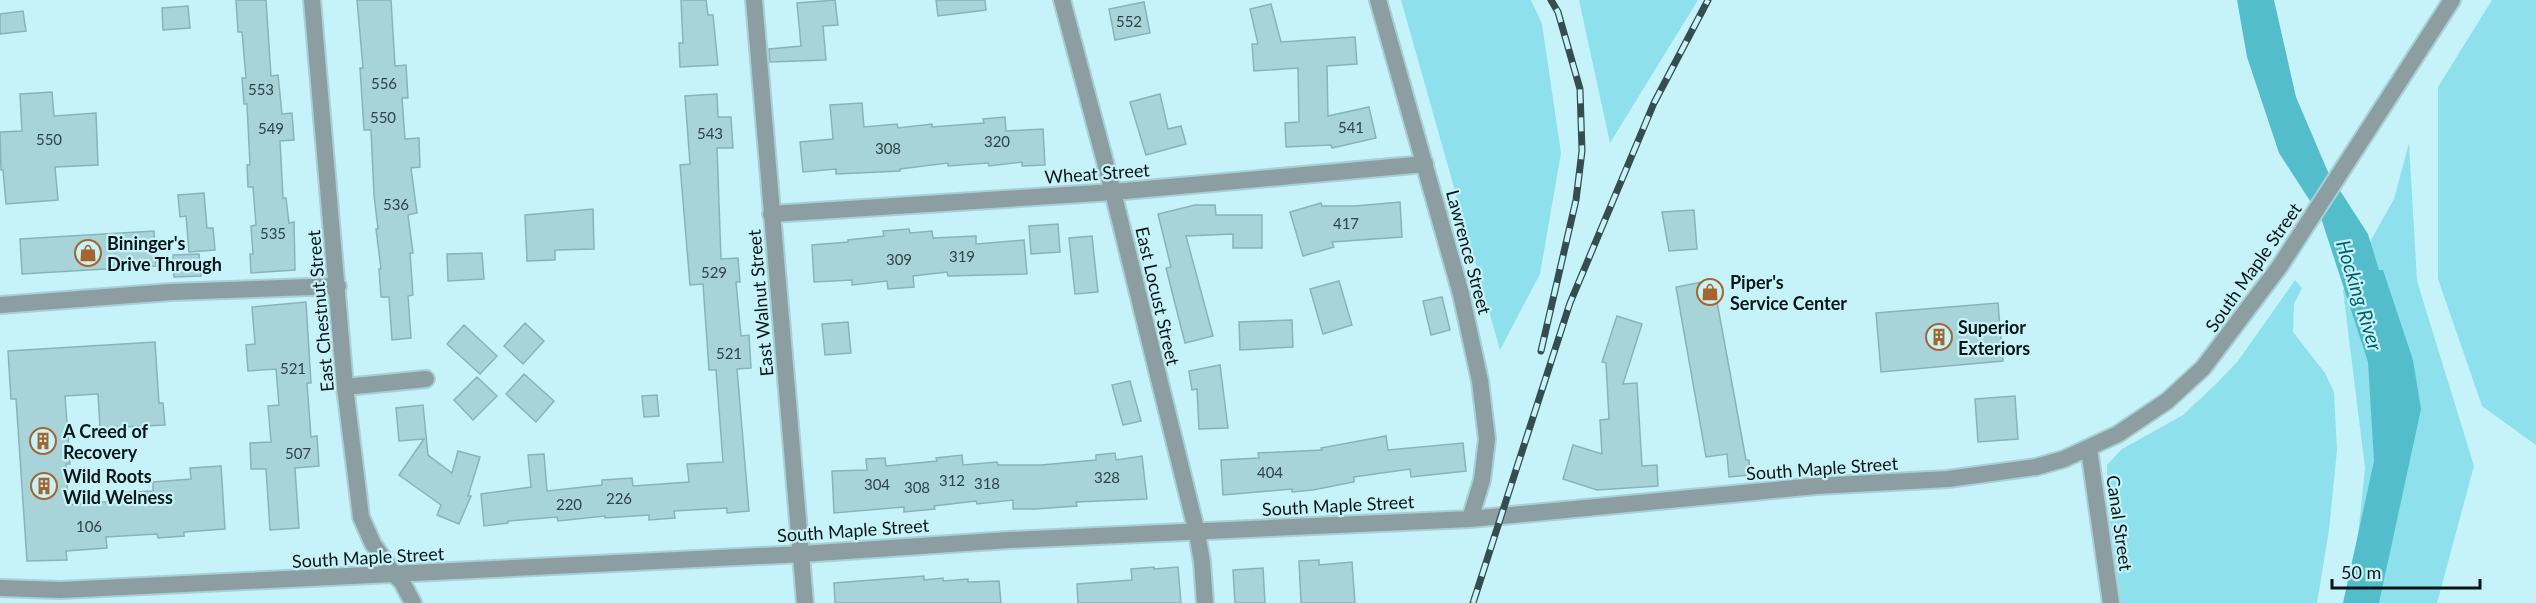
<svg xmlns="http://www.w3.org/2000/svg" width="2536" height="603" font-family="Lato,sans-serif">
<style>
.green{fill:#8de0ec}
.water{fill:#53bdcb}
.building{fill:#a7d3d9;stroke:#88b3b9;stroke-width:1.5}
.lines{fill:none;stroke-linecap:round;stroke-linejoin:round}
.minor-casing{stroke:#a7d0d5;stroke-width:20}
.tertiary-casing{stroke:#a7d0d5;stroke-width:20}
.minor{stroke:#8c9ea1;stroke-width:16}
.tertiary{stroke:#8c9ea1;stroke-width:16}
.rail-casing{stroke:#364d50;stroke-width:7}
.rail{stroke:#c6f3f9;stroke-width:4.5;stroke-dasharray:14;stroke-linecap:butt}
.labels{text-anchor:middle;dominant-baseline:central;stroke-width:4.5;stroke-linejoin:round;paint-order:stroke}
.number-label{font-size:15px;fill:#2e4548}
.street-label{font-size:18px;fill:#061618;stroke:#c6f3f9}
.poi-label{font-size:18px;font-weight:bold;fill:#061618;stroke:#c6f3f9;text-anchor:start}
.water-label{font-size:20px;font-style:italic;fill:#005f69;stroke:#c6f3f9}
</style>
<rect width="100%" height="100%" fill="#c6f3f9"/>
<!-- green -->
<path class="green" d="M1401,0H1531L1542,24L1561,153L1540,274L1500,350Z
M1579,0H1698L1610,143Z
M2492,0H2536V445L2482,406L2438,279V87Z
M2409,143L2417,281L2474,466L2437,603H2351L2365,468L2343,290L2394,199Z
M2295,280L2302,288L2294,304L2293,332L2325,373L2334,392L2337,450L2329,530L2317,603H2121L2108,505L2107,465L2122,449L2183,415L2216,384L2238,361Z"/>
<!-- water -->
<path class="water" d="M2237,0H2274L2296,97L2328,172L2368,234L2379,270H2383L2413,360L2421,409L2379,603H2343L2374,461L2368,362L2321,218L2279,153L2247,57Z"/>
<!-- building -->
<path class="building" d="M236,0H266L271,76L278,75L282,114L292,113L294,140L280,141L283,198H286L289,223L294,222L295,270L251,273L250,254H253L251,226L256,225L253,187H248L247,165H250L247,104H244L242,78H246L242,32H238Z
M357,0H391L395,66L406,65L408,98H402L405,139L419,138L420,167L411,168L417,213L408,215L413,253H410L413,295L408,296L411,338L392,340L389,297H381L379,269H381L376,229H378L374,195L371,130H364L360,68H363Z
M681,0H706L708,15H713L718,65L680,67L679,43H683Z
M835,0L838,25L823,26L826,60L770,62L769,49L801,46L797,3Z
M936,0H985L986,10L938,16Z
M1144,2L1150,33L1115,40L1109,9Z
M1271,4L1281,42L1355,37L1357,64L1327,66L1328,116L1369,107L1376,138L1332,148L1331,145L1286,147L1285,123L1299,122L1298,68L1254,71L1252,44H1258L1250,9Z
M188,6L190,28L163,30L162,8Z
M23,11L26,31L0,34V14Z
M52,92L54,116L96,113L98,165L55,167L58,200L6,204L3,170H1L0,132L22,131L20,94Z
M717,94L718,117H731L733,148H717L721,259L738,258L740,282H736L741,336L749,335L751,368L737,369L749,511L727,513V508L674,511L675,518L649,520V515L605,518V516L558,521L557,517L508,521V523L484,526L481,494L531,487L528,455L544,454L547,491L602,485V480L632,478L633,486L689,482L687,464L723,462L716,370H709L703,284L690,285L680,165L690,164L685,96Z
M1160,94L1168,129L1181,126L1186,144L1146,155L1130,102Z
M862,103L864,127L897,124L898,128L932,124V127L984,123L983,119L1005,117L1006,131L1043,129L1045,165L1022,166V162L989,166L988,163L948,166V163L900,169V171L836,174V169L803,172L800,142L833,139L830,105Z
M204,193L207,228H213L215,250L189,252L186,216L180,217L178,195Z
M1400,202L1402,237L1332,242L1334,247L1303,256L1290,212L1321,203L1322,206H1355Z
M1195,205H1215L1216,215H1262V248H1233V234L1186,236L1213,336L1185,343L1166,268L1171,267L1158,214Z
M593,209L594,249L555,250V260L527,261L525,215Z
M1694,210L1697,249L1669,251L1662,212Z
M1058,224L1060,252L1031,254L1029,226Z
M909,229L910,233L932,231L933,238L976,236V244L1024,240L1027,274L948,276L947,272L913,276L914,287L888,289L887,281L852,285V280L814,282L812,245L848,242V240L884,236L883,231Z
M154,231L156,266L22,274L20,239Z
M1092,236L1098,292L1075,294L1069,238Z
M482,253L484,279L448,281L447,254Z
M199,254L201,276L174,277L173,255Z
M1713,280L1746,460H1749L1750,475L1729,477L1727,454L1706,457L1676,287Z
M1339,281L1352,325L1323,334L1310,289Z
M1442,297L1450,330L1431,335L1423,301Z
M306,302L311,383H307L311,437L317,436L319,466L295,468L299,528L270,530L266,469H251L250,443L271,442L268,406L279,405L276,369L248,371L246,345L255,344L252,307Z
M1998,303L2003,361L1881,372L1876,313Z
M1617,316L1642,324L1623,384L1637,383L1642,466L1657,465L1658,486L1597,490L1563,479L1573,445L1602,454L1600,420L1609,419L1606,363L1602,362Z
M1292,320L1293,347L1240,350L1239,322Z
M848,322L851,353L825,355L822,324Z
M525,323L544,341L523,364L504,346Z
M464,325L497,356L480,374L447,344Z
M155,342L159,403H163L165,425L100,428L98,394L65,396L70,464H66L68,505L116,501L115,493L153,491V482L191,479L190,468L221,466L225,529L184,532V536L158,538L157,534L106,537L107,548L66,551L67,560L27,561L16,399H11L8,351Z
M1220,365L1228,428L1199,429L1197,389L1192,390L1189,371Z
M524,374L554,401L536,422L506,394Z
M477,377L497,396L473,420L454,400Z
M1130,381L1141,421L1123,425L1112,385Z
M657,395L659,416L644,417L642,396Z
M2015,396L2018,439L1978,442L1975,399Z
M423,405L428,455L452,473L458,451L480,457L468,496H471L459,524L437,515L441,505L399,475L424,439L399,441L396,408Z
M1386,436L1388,450L1463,443L1466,471L1411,477L1410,469L1354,477V482L1313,490L1292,492V489L1223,495L1221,460L1259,458L1258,453L1322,450L1321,448Z
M1115,453L1116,460L1142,456L1147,499L1076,502L1077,506L1035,509H1013V500L977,504L976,501L934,506L935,509L904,512V507L834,513L832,471L867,470L866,459L885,458L886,466L937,461L936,458L962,455L963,465L997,462L998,465H1041L1096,460V455Z
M1319,560V565L1352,562L1355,603H1301L1299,561Z
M1154,567V569L1178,567L1181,603H1078L1077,584L1132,580L1131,569Z
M1263,568L1265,603H1235L1233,570Z
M924,576V580L943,578V581L968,579V582L999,581L1001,603H835L834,583Z"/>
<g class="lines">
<defs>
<path id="minor" d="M312,0L345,387L361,517L373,544L394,574
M754,0L805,603
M1062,0L1113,192L1197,533L1202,562L1205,603
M771,214L1113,192L1425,164
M0,305L171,292L338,286
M345,387L426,379"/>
<path id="tertiary" d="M1378,0L1461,294L1480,381L1487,439L1482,480L1470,519
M2089,449L2111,603
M394,574L402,582L413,603
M0,588L61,590L802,554L1009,540L1470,519L1816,486L1948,479L2036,467L2064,459L2118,434L2167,401L2203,368L2280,266L2452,0"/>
</defs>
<!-- minor casing -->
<use href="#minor" class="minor-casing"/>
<!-- tertiary casing -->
<use href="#tertiary" class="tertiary-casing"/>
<!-- minor -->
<use href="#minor" class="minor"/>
<!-- tertiary -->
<use href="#tertiary" class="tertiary"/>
<defs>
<path id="rail" d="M1541,351L1576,200L1582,151L1580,89L1558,12L1551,0
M1473,603L1570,303L1654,103L1708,0"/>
</defs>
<!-- rail casing -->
<use href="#rail" class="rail-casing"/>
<!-- rail -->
<use href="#rail" class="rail"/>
</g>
<!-- icons -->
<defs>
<symbol id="shop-ring" viewBox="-11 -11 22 22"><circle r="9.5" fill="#c6f3f9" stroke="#a6652f" stroke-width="1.5"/><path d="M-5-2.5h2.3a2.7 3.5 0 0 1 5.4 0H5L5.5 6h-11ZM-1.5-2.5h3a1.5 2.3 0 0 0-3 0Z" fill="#a6652f"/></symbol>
<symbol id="building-ring" viewBox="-11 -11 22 22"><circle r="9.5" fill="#c6f3f9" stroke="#a6652f" stroke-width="1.5"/><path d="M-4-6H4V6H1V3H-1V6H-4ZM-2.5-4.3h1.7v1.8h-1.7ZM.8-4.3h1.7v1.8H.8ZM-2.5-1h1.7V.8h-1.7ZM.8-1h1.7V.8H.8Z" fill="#a6652f"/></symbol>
</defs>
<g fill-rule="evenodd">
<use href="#shop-ring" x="73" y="238" width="30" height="30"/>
<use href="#shop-ring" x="1695" y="277" width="30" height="30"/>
<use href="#building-ring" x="1924" y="322" width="30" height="30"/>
<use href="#building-ring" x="28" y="426" width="30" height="30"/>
<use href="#building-ring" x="29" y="471" width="30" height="30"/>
</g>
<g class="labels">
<!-- number labels -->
<g class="number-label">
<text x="1129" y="21">552</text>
<text x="384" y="83">556</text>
<text x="261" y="89">553</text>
<text x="383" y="117">550</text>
<text x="1351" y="127">541</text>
<text x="271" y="128">549</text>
<text x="710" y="133">543</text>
<text x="49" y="139">550</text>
<text x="997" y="141">320</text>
<text x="888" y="148">308</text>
<text x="396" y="204">536</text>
<text x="1346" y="223">417</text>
<text x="273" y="233">535</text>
<text x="962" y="256">319</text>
<text x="899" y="259">309</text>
<text x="714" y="272">529</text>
<text x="729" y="353">521</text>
<text x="293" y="368">521</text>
<text x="298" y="453">507</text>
<text x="1270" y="472">404</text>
<text x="1107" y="477">328</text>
<text x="952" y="480">312</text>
<text x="987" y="483">318</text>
<text x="877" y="484">304</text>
<text x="917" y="487">308</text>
<text x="619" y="498">226</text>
<text x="569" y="504">220</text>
<text x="89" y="526">106</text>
</g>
<!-- street labels -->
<g class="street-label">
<text transform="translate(1097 173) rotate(-4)">Wheat Street</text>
<text transform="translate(1469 252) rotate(75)">Lawrence Street</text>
<text transform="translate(2253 267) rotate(-55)">South Maple Street</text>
<text transform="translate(1158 296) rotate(77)">East Locust Street</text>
<text transform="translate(760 303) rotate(-95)">East Walnut Street</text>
<text transform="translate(320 311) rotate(-95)">East Chestnut Street</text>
<text transform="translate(1822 468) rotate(-4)">South Maple Street</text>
<text transform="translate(1338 505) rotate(-3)">South Maple Street</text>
<text transform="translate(2120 523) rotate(82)">Canal Street</text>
<text transform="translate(853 530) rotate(-4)">South Maple Street</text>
<text transform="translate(368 557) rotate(-3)">South Maple Street</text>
</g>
<!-- poi labels -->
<g class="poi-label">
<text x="107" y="243">Bininger's<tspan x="107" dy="21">Drive Through</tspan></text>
<text x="1730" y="282">Piper's<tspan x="1730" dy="21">Service Center</tspan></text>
<text x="1958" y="327">Superior<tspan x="1958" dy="21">Exteriors</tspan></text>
<text x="63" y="431">A Creed of<tspan x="63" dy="21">Recovery</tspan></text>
<text x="63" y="476">Wild Roots<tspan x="63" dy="21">Wild Welness</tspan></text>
</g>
<!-- water labels -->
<g class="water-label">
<text transform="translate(2360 295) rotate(73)">Hocking River</text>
</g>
</g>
<!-- scale -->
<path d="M2332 579v9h148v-9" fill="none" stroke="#061618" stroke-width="3"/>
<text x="2341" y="579" font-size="18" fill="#061618" stroke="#c6f3f9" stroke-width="4.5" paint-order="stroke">50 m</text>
</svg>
